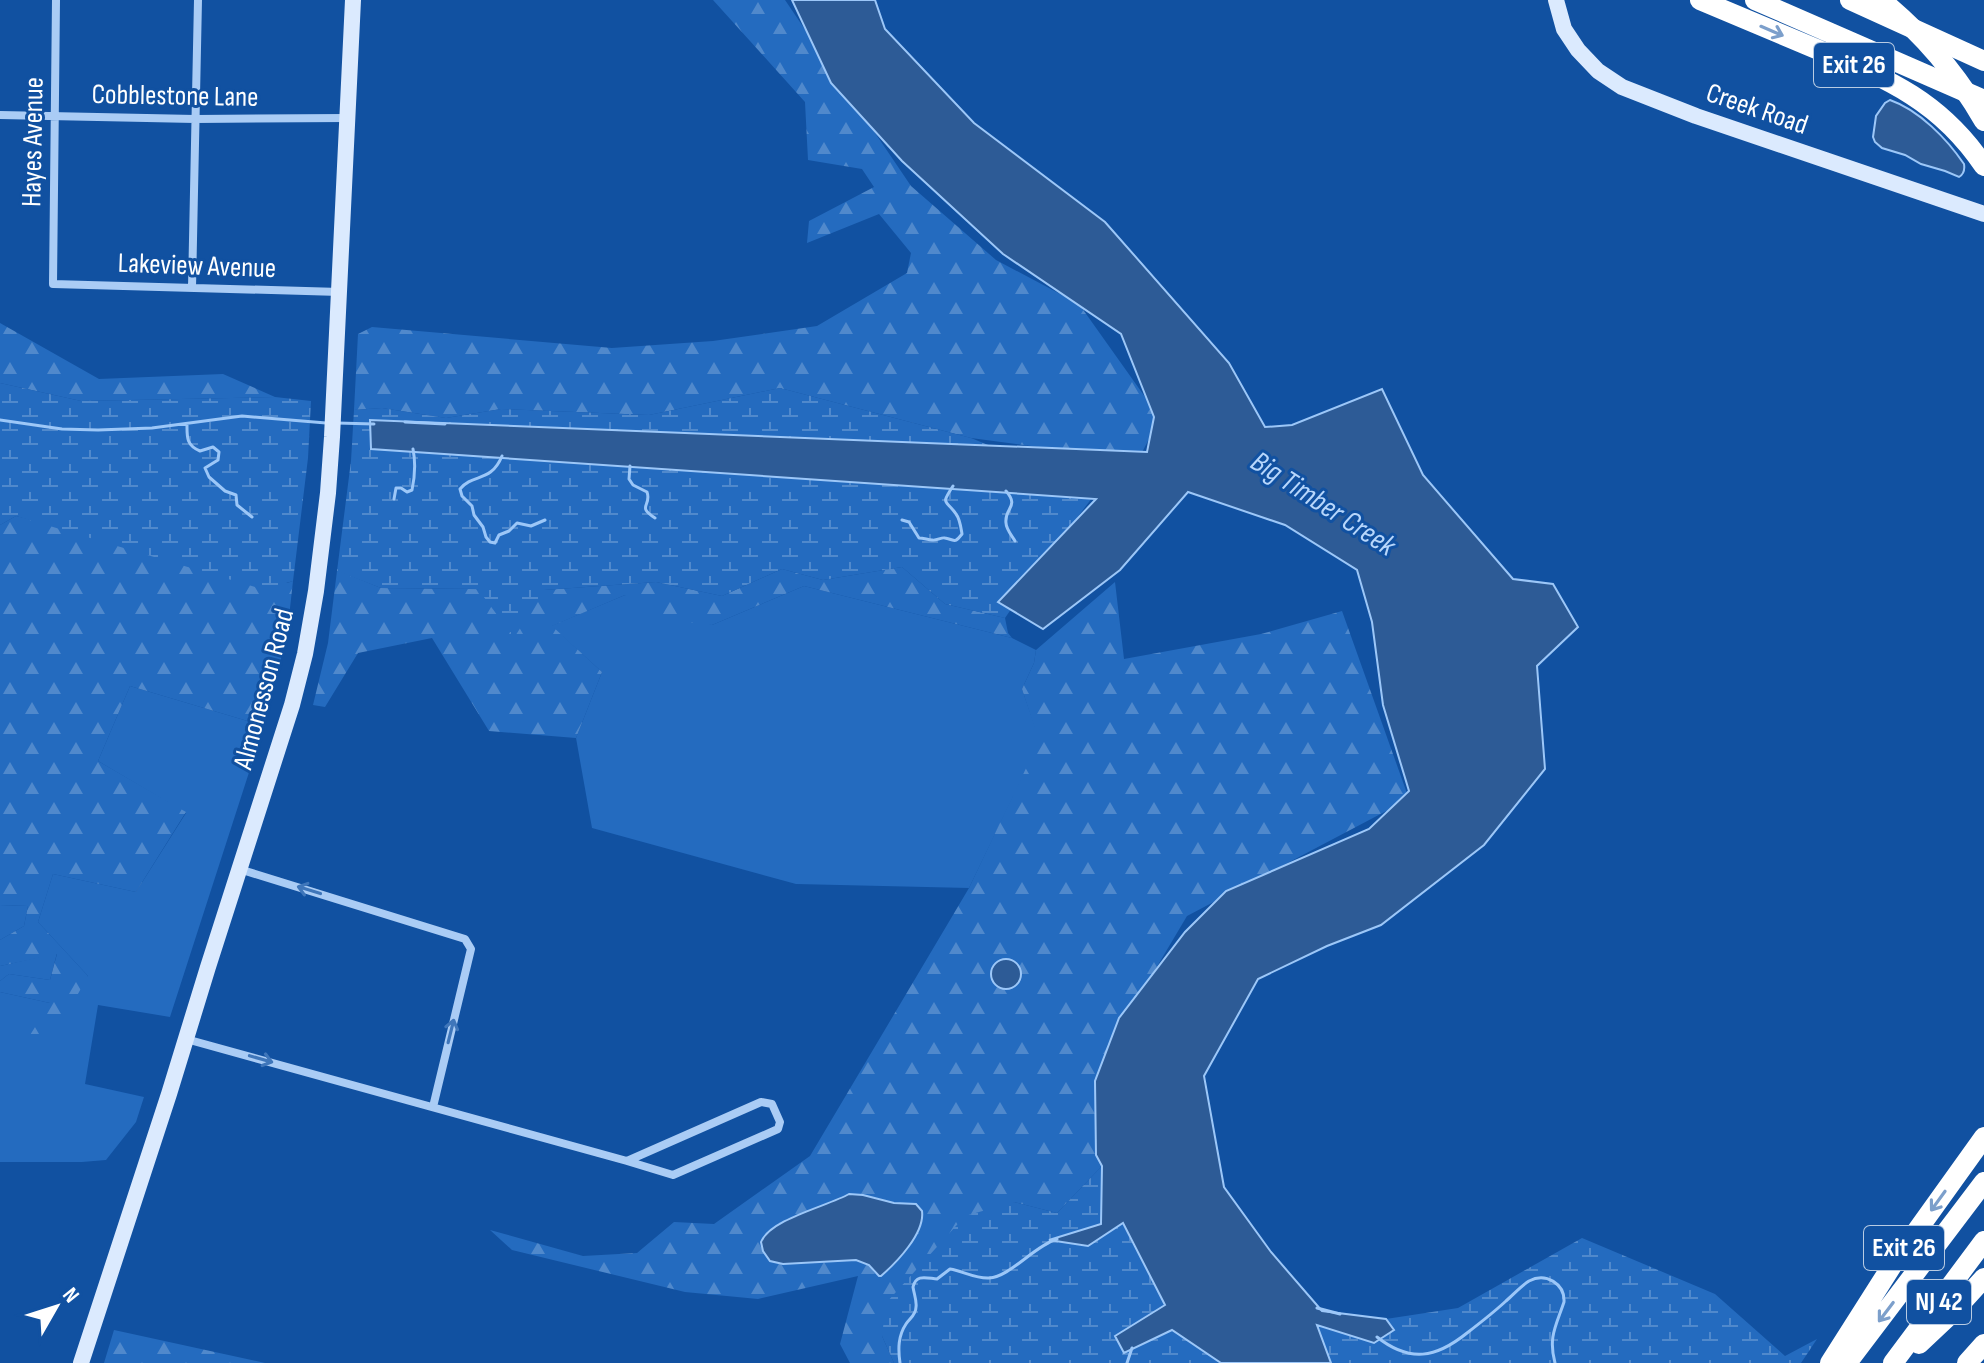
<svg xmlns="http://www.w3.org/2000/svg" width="1984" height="1363" font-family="'Sofia Sans Condensed',sans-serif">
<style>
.grass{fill:#246bbf}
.forest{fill:url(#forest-firs)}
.wetland{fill:url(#wetland-marsh)}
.water{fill:#2d5b96;stroke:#9cc7f8;stroke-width:2}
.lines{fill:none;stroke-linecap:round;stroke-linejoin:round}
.stream{stroke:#9cc7f8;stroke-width:3}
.street{stroke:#aaccf5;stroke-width:8}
.secondary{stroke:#dbeafe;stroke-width:16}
.highway{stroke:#fff;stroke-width:20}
.highway-bridge{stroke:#fff;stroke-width:20}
.oneway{stroke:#7c9fcb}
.oneway2{stroke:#3f76ba}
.labels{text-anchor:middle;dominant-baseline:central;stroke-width:6;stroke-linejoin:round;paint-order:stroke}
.shield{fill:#1151a1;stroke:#b8cbe3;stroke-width:2}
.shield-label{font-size:26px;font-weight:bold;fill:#fff}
.street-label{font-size:28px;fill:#fff;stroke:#1151a1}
.water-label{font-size:30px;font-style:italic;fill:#b7d6fb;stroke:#1151a1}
</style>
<defs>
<pattern id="forest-firs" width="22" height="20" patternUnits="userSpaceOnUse" patternTransform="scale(2)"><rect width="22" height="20" fill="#246bbf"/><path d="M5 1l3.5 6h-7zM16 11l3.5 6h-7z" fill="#5089cc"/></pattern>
<pattern id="wetland-marsh" width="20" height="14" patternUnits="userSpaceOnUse" patternTransform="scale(2)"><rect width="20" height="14" fill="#246bbf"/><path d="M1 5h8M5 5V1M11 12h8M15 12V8" fill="none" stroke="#5089cc"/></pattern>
</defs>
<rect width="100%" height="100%" fill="#1151a1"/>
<!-- grass -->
<path class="grass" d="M804,586L1012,638L1036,650L1034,663L1022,689L1040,741L969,888L796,884L592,828L576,738L602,672L551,626L625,595L712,625Z
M130,686L264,726L170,1017L98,1005L85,1084L144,1097L136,1122L106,1160L82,1162H0V992L50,1003L88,976L38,922L53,874L136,892L186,813L98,761Z
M0,905L28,906L24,926L0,940Z
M57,953L50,980L9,974L0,981V966Z"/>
<!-- forest -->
<path class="forest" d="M713,0H785L911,186L996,260L1079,304L1160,418L1138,460L971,438L780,388L649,415L501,409L446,418L382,408L354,410L358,334L372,327L612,348L713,341L817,326L907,273L911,253L879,214L807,243L809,221L874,187L862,169L808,160L805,102Z
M0,323L99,379L223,374L275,397L81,401L0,383Z
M16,516L287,583L293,581L287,635L264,726L130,686L98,761L186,812L136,892L53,874L38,922L88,976L47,1049L27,1040L50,1003L0,992V981L9,974L50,980L57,954L0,966V940L24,926L28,906L0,905V525Z
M902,567L945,604L1005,618L1008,633L1012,638L804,586L712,625L645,618L625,595L552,626L602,672L576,738L489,731L432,638L358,653L325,707L313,705L328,643L337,571H339L381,588L544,590L656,582L722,596L782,569L823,580Z
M1115,582L1124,659L1261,634L1342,611L1409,799L1187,916L1111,1044L1102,1166L1057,1213L1014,1202L882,1336L894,1363H850L840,1344L858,1276L758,1299L685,1292L512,1250L490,1230L583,1256L637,1253L674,1222L714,1224L810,1156L969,888L1039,741L1022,689L1034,663L1036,650Z
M114,1330L265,1363H104Z"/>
<!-- wetland -->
<path class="wetland" d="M0,383L81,401L275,397L311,401L308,458L293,581L286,583L272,592L16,516L0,525Z
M780,388L971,438L1098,490L1042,564L1005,618L945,604L902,567L823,580L782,569L722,596L656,582L544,590L514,638L478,589L381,588L337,571L351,461L354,410L382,408L446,418L501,409L649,415Z
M1102,1166L1101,1224L1051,1239L1122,1223L1165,1305L1116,1336L1123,1352L1172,1330L1221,1363H894L882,1336L886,1303L965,1216L1014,1202L1057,1213Z
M1582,1238L1715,1294L1785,1356L1817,1339L1801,1363H1331L1316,1324L1374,1343L1393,1330L1386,1319L1458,1308Z"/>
<!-- water -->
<path class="water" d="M792,0H875L885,29L974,123L1105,222L1229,363L1265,427L1292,425L1382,389L1423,475L1513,579L1553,584L1578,627L1537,666L1545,769L1484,845L1381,925L1327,946L1258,979L1204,1076L1224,1187L1271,1252L1322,1311L1386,1319L1394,1330L1374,1343L1317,1325L1331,1363H1221L1172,1330L1124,1353L1115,1336L1165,1305L1123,1223L1088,1246L1049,1240L1101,1224L1102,1166L1096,1155L1095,1081L1119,1018L1185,932L1226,891L1369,829L1409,791L1383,705L1372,622L1357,570L1285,525L1188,492L1120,570L1043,629L998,602L1096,499L371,449L370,420L1147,452L1154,417L1121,334L1003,254L902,161L831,83Z
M1890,100C1919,110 1947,139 1964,164C1965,170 1964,174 1959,177L1945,171L1921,164L1905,155L1882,148L1875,142L1873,137L1876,116L1885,103Z
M991 974a15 15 0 1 1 30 0a15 15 0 1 1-30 0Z
M849,1194L863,1195L894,1203L916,1204L922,1211C925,1233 897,1262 881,1276H879L869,1265L856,1260L783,1264L770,1261L763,1251L761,1242C770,1219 828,1206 849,1194Z"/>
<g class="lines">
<!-- stream -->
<path class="stream" d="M0,420L62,429L98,430L152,428L242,416L326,423
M405,422L445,424
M337,423L374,424
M187,424C187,437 186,445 200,451L213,447L219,452L218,460L205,468L209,477L225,491L236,495L237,505L252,517
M502,456C491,483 473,473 460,489L462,496L472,506L474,515L483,527L486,537L490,542L495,543L499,535L509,531L517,523L531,526L545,520
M630,466L629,479L633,485L647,492C652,506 636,506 655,518
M1006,491C1020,507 1004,508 1006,523C1006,529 1012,536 1015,541
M394,499L396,488H401L407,492L412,490C415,476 416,464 413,449
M902,520L909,522L919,538C924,538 928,540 932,540C937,541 941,537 945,538C956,540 954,544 962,534C961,528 960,519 956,514C946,499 940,506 953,486
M1317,1308L1340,1314
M1377,1337C1410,1363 1436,1358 1467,1333C1480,1323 1493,1313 1506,1301C1513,1295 1521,1286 1529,1281C1546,1272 1565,1284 1564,1302C1556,1326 1548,1337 1555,1363
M900,1363C898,1349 898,1336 906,1324C910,1318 916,1315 916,1307C917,1301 914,1294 913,1287C916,1274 926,1278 937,1279L950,1269C963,1271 976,1279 989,1278C1010,1277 1034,1246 1057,1239
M1127,1363L1132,1348"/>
<!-- street -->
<path class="street" d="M56,0L53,284L340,292
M0,115L195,119L347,118
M192,288L198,0
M239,869L465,939L471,949L433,1107
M186,1039L627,1161
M761,1102L772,1104L780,1122L778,1129L673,1175L627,1161Z"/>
<!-- secondary -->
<path class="secondary" d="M1556,0L1564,29L1578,50L1598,71L1622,87L1696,116L1984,214
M81,1363L169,1094L208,967L292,705L305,654L316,591L328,493L332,437L353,0"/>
<!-- highway -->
<path class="highway" d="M1700,0C1738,16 1776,32 1814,48C1885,78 1939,99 1984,166
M1755,0L1984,100
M1850,0L1984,61
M1919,1344L1953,1312L1984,1278
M1830,1363L1893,1264L1984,1137
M1847,1363L1984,1182
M1893,1363L1984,1241
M1967,1363L1984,1344"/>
<!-- highway-bridge -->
<path class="highway-bridge" d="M1881,0C1923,34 1957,74 1984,121"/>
</g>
<!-- one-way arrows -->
<defs><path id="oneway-shaft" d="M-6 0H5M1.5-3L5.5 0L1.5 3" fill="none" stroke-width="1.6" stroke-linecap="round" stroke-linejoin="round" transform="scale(2)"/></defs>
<g class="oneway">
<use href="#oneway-shaft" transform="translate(1772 31) rotate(23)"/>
<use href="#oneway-shaft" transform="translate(1938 1201) rotate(126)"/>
<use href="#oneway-shaft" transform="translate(1886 1312) rotate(127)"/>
</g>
<g class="oneway2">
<use href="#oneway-shaft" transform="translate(309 890) rotate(-163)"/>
<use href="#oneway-shaft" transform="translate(451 1031) rotate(-76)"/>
<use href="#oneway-shaft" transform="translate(261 1059) rotate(16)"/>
</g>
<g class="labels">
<!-- shield labels -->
<g class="shield">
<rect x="1814" y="43" width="80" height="44" rx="6"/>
<rect x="1864" y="1226" width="80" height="44" rx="6"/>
<rect x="1907" y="1280" width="64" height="44" rx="6"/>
</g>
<g class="shield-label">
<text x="1854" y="65">Exit 26</text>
<text x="1904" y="1248">Exit 26</text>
<text x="1939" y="1302">NJ 42</text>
</g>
<!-- street labels -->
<g class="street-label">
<text transform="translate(175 96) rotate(1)">Cobblestone Lane</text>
<text transform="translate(1757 109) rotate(19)">Creek Road</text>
<text transform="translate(33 142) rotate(-89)">Hayes Avenue</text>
<text transform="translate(197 266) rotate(2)">Lakeview Avenue</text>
<text transform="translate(264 689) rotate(-75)">Almonesson Road</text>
</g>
<!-- water labels -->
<g class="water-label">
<text transform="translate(1323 504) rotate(33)">Big Timber Creek</text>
</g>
</g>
<!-- north arrow -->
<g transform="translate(56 1307) rotate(51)" stroke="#1151a1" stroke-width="6" paint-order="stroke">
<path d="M0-6L14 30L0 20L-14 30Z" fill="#ffffff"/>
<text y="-12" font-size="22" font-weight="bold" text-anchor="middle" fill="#ffffff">N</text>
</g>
</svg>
